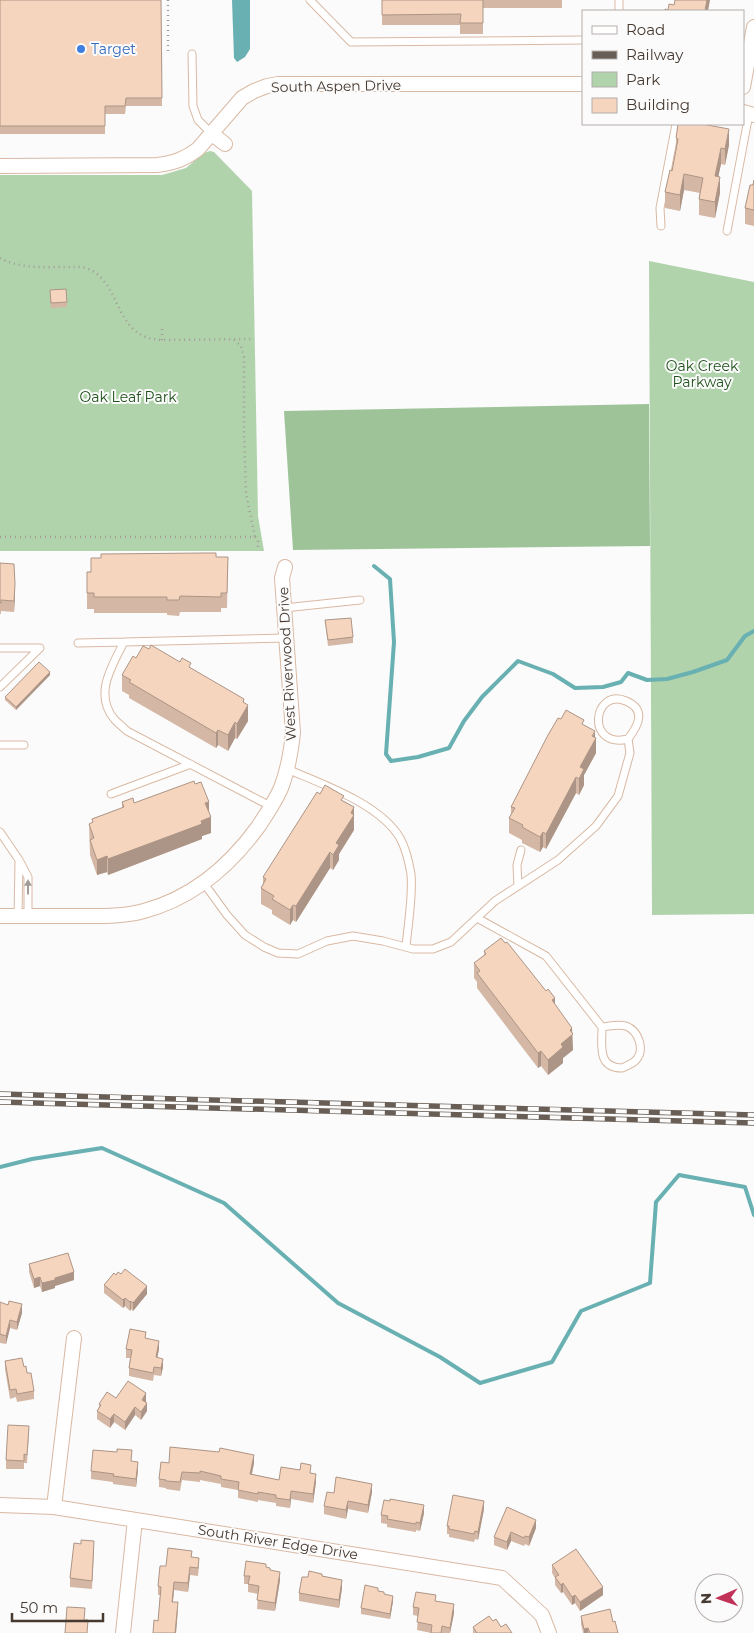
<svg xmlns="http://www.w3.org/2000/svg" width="754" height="1633" font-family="Montserrat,sans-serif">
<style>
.green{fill:#b0d3ac}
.forest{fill:#9ec399}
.water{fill:#69b0b2}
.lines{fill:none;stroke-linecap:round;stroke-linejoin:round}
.stream{stroke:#69b0b2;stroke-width:4}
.service-casing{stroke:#d9b9a3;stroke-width:9}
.minor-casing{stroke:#d9b9a3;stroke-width:16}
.path{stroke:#a29b97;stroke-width:2.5;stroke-dasharray:1 4;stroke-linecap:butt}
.service{stroke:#fff;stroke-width:7}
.minor{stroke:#fff;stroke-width:14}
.rail-casing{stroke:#685e56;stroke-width:5.5}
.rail{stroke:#fbfbfb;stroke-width:4;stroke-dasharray:11;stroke-linecap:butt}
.wall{fill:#d4b7a4}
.shaded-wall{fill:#ac9586}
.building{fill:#f6d5bf;stroke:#ac9586}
.oneway{fill:#a29c98}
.shop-dot{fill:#3f7fe0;stroke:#fbfbfb;stroke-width:2}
.labels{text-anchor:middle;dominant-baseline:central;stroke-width:4;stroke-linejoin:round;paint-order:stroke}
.shop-label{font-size:14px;fill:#366cbe;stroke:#fbfbfb;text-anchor:start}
.street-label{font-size:14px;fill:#463930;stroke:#fbfbfb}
.park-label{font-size:14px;fill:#1f521b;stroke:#fbfbfb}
</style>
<rect width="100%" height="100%" fill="#fbfbfb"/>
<!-- green -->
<path class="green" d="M210,151L214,152L252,191L258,516L264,551H0V175H162L186,168L204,153Z
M649,261L754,282V914L652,915Z"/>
<!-- forest -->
<path class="forest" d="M649,404L650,546L293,550L284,411Z"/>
<!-- water -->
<path class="water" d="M232,0H250V49L245,57L237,62L234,58Z"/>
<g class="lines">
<!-- stream -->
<path class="stream" d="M374,566L390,579L394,642L386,754L391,761L418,757L449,748L464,721L482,697L518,661L553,674L575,688L603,687L621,682L628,673L647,680L667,679L693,672L727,660L745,636L754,631
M0,1167L32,1159L102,1148L224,1203L338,1303L440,1357L480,1383L552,1362L581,1311L650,1283L656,1202L679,1175L745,1187L754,1215"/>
<defs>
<path id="service" d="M310,0L351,42L583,40
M619,0V11
M192,54L193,106L198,120L212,134
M661,226L660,208L676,124
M727,231L749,114
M284,608L360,600
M78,643L124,642
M0,648H40L0,687
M0,745H24
M287,769C322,784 380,804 400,838C406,849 409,862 411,874C413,898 408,923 406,947
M111,794L191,764
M272,807L127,731C123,727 119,724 115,720C93,695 112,666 124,642L285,638
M0,832L19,860L28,877V916
M203,882L227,915L245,935L264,947L278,953L298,954L327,941L353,936L383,941L413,949H433L451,942L495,901L558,860L596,826L618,796L630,753L628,739C638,726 647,710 626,701C593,687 585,749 628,739
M518,886L517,865L521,850
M18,916L19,861
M477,918L546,956L602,1027C610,1026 619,1024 626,1026C639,1031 645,1050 636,1060C632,1064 627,1066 622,1068C597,1068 602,1045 602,1027"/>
<path id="minor" d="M743,87L754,27
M743,112L754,115
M212,134L225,144
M0,166L157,165C174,163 185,159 198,149L242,98L254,91L267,86L278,84H583
M0,916C25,916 51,916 76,916C99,916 122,917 144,911C192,898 229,867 258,827C266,815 275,802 281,788C288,770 291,752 293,733L282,578L285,567
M0,1505L54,1507L502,1578L542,1615L549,1633
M54,1507L74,1338
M123,1633L135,1520"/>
</defs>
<!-- service casing -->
<use href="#service" class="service-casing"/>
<!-- minor casing -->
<use href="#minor" class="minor-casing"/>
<!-- path -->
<path class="path" d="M168,51V0
M0,258C20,269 43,267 65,267C74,267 83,266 91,270C124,289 114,338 162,340L252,339
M162,340V326
M234,340L241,346L244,357V429L246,494L255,537
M0,537H255L258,540V549"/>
<!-- service -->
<use href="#service" class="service"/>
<!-- minor -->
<use href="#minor" class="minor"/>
<defs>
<path id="rail" d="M0,1094L754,1115
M0,1102L754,1123"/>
</defs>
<!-- rail casing -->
<use href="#rail" class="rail-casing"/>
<!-- rail -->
<use href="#rail" class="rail"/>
</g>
<!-- wall -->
<path class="wall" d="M0,0H161L162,106H126L125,114H105V134H0Z
M382,0H562V8H483V34H460V25H382Z
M676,138L729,145L725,165L721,164L718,177L720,193L715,218L699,215V199L700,193L684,190L680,211L665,208V192L672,171L676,150Z
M754,180V226L745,224V208Z
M66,289L67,307L51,308L50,296Z
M216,557H228L227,608H221V612H180L179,616L167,615V613H94V609H87V572Z
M0,563L15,595L14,612L1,611V614H0Z
M325,620L353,637V643L328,646Z
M149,649L191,668L244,703L248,721L237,739L235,738L228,751L218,745L216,748L129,698V695L122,691V675L136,658Z
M50,675L16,710L5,700V697Z
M584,725L595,737L596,753L584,775V785L579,795L576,793L546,849L543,847L540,852L522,843V840L509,833V818L511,814V807Z
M320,794L344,801L354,807V830L339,854V860L333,870L330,868L296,922L293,920L290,925L272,914V910L261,904V888L263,884V877Z
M122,802L209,811L211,833L202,836V839L108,875L107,872L97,875L90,855L89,824L92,823V819L122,808Z
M484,951L555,1005L572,1033L573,1050L563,1058V1063L548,1075L541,1066L538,1068L477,988V982L474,978V963L484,955Z
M29,1264L74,1280L55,1286V1288L42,1292L40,1286L34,1288L29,1272Z
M104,1285L147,1294L133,1311L131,1309L130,1311L125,1306L123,1308L104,1293Z
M0,1302L22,1313L17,1330L10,1328L6,1344L0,1343Z
M126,1349H159L157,1357L163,1367L161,1376L154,1375L153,1381L129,1376V1368L130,1358H126Z
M5,1361L24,1367L27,1373L34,1391V1399L17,1402L16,1397L10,1399L5,1369Z
M116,1398L146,1402L147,1411L141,1420L135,1415L125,1430L114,1422L110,1428L97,1419V1411L99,1407V1404Z
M29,1434L27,1463H24V1469H6V1460Z
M132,1461L138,1470L136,1487L113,1484V1482L91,1479V1471Z
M169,1463H254L252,1474L279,1480L311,1473L316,1482L313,1503L291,1499L290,1508L276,1506V1503L258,1500V1502L238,1498V1490L221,1487V1484L200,1480V1482L182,1480L180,1491L166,1489V1488L159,1487V1479Z
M372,1492L368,1513L348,1509L346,1519L324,1514V1506L334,1493Z
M507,1507L536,1528L529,1546L525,1544L524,1546L511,1541L507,1550L494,1545V1537Z
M484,1509L478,1540L475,1539L474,1542L449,1537V1534H447V1526Z
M424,1513L420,1531L416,1530V1532L387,1527V1524L381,1523V1515Z
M94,1550L92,1589L70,1587V1578Z
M192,1557L199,1566L198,1576L190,1575L188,1592L174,1590L173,1602L178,1611L176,1633H153L158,1621L160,1595H158V1586L166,1566Z
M552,1565L603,1595L580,1611L575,1603L572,1605L563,1592L561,1593L555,1585V1578L552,1573Z
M266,1567L280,1580L275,1611L257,1609L258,1594L248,1592V1584H244V1576Z
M322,1576L342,1588L339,1608L299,1601V1593Z
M378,1591L384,1594L393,1601L390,1619L361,1614V1608Z
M436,1601L454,1613L450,1633H431L417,1630L418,1616L413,1615V1607Z
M581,1616L613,1622L618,1633H583L581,1624Z
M493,1621L501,1627L512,1633H473V1627Z"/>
<!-- shaded-wall -->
<path class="shaded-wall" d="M707,0H710L708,11H705Z
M729,129V145L725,165V149Z
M721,148V164L715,192V176Z
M684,174V190L680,211V195Z
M720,177V193L715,218V202Z
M15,584V595L14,612V601Z
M50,672V675L16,710V707Z
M244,699V712L248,705V721L237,739V724L243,702Z
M235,722V738L228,751V735Z
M218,730V745L216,748V733Z
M595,731V739L596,738V753L584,775V785L579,795V779L580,767Z
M576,777V793L546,849V834Z
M209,802V818L205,803Z
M354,807V830L339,854V860L333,870V855L336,843Z
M211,817V833L202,836V839L108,875V859Z
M543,832V847L540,852V837Z
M330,852V868L296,922V906Z
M107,856V872L97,875V860Z
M293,905V920L290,925V910Z
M555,998V1014L552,1000Z
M572,1028L573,1050L563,1058V1063L548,1075V1060L561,1044L570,1030Z
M541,1051V1066L538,1068V1053Z
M74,1272V1280L55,1286V1288L42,1292V1283L55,1278Z
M40,1277V1286L34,1288V1279Z
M147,1286V1294L133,1311V1303Z
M125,1298V1306L123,1308V1300Z
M131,1301V1309L130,1311V1302Z
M22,1304V1313L17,1330V1322Z
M10,1320V1328L6,1344V1336Z
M159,1341V1349L156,1365V1357Z
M163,1359V1367L161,1376V1368Z
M146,1393V1402L142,1408V1400Z
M147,1403V1411L141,1420V1412Z
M135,1407V1415L125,1430V1422Z
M114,1414V1422L110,1428V1419Z
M254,1455V1463L250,1482V1474Z
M138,1462V1470L136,1487V1479Z
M316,1474V1482L313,1503V1494Z
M372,1484V1492L368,1513V1505Z
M291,1491V1499L290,1508V1500Z
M348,1501V1509L346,1519V1510Z
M484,1501V1509L478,1540V1532Z
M424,1505V1513L420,1531V1523Z
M536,1520V1528L529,1546V1537Z
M511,1532V1541L507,1550V1542Z
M190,1567V1575L188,1592V1583Z
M280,1572V1580L275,1611V1603Z
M342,1580V1588L339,1608V1600Z
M174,1582V1590L172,1610V1602Z
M563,1583V1592L561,1593V1585Z
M603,1587V1595L580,1611V1602Z
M575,1595V1603L572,1605V1597Z
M393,1596V1601L390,1619V1614Z
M178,1602L176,1633H175Z
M454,1604V1613L450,1633V1628Z
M588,1628V1633H584V1629Z"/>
<!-- building -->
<path class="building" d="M0,0H161L162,98H126L125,106H105V126H0Z
M382,0H483V23H460L461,14L382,15Z
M675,0H707L705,10L710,11H665V9L668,10L669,4L674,5Z
M678,124H702L729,129L725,149L721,148L715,176L720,177L715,202L699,199L703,178L684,174L680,195L665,192L670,170L672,171L678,139L676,138Z
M754,180V210L745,208L750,185H753Z
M66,289L67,302L51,303L50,290Z
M205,553H216V557H228L227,593H221V597L180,596L179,600H167V597H94V593H87V572H91V558H101V554Z
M0,563L14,564L15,584L14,601L1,600V603H0Z
M351,618L353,637L328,640L325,620Z
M151,645L180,662L182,658L191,663L189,667L244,699L243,702L248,705L237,724L235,722L228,735L218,730L216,733L129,682L131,680L122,675L133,656L136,658L143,646L149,649Z
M39,662L50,672L16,707L5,697Z
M566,710L584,720L582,724L595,731L592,736L596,738L580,767L584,769L579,779L576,777L546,834L543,832L540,837L522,827L523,825L509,818L515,808L511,807L548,735L558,718L561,719Z
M194,781L195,784L201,782L209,802L205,803L211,817L201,821L202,824L108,859L107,856L97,860L90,840L94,838L89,824L93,822L92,819L124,807L122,802L133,798L134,803Z
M325,785L344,796L341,800L354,807L351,813L354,815L336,843L339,845L333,855L330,852L296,906L293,905L290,910L272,899L274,896L261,888L266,879L263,877L317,792L320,794Z
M501,938L505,943L507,942L546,991L548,989L555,998L552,1000L572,1028L570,1030L573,1034L561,1044L563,1047L548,1060L541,1051L538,1053L477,973L480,971L474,963L486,954L484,951Z
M68,1253L74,1272L55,1278V1280L42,1283L40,1277L34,1279L29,1264Z
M125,1269L147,1286L133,1303L131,1301L130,1302L125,1298L123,1300L104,1285L114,1273L116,1275L118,1272L121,1274Z
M9,1301L22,1304L17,1322L10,1320L6,1336L0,1334V1302L8,1305Z
M130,1329L146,1332L145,1338L159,1341L156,1357L163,1359L161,1368L154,1367L153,1373L129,1368L132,1350L126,1349Z
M22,1358L24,1367L26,1366L27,1373H31L34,1391L17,1394L16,1389L10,1390L5,1361Z
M128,1381L146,1393L142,1400L147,1403L141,1412L135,1407L125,1422L114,1414L110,1419L97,1411L101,1405L99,1404L107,1392L116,1398Z
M8,1425L29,1426L27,1455L24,1454V1461L6,1460Z
M170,1447L219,1452L220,1448L254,1455L250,1474L279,1480L281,1467L300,1470L301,1463L311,1465L310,1473L316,1474L313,1494L291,1491L290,1500L276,1498V1495L258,1492V1494L238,1490L239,1482L221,1479V1476L200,1471V1473L182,1472L180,1482L166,1481V1480L159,1479L161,1462L169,1463Z
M117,1449L132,1450L131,1461L138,1462L136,1479L113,1476L114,1474L91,1471L93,1450L117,1452Z
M336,1477L372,1484L368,1505L348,1501L346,1510L324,1506L327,1492L334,1493Z
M453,1495L484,1501L478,1532L475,1531L474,1534L449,1529V1526H447Z
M390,1499L424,1505L420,1523L416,1522V1524L387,1519L388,1516L381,1515L384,1500L390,1501Z
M507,1507L536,1520L529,1537L525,1536L524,1538L511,1532L507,1542L494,1537Z
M81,1540L94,1541L92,1581L70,1578L74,1543L81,1544Z
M168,1548L192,1551L191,1557L199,1558L198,1568L190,1567L188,1583L174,1582L172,1602H178L175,1633H153L154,1620L158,1621L161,1587L158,1586L160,1566H166Z
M576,1549L603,1587L580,1602L575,1595L572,1597L563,1583L561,1585L555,1577L559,1575L552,1565Z
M246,1561L266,1564V1567L270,1568V1570L280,1572L275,1603L257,1600L259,1586L248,1584L250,1576H244Z
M309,1571L322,1574V1576L342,1580L339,1600L299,1593L302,1577H308Z
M365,1585L378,1588V1591L384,1592V1594L393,1596L390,1614L361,1608Z
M416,1592L436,1595L435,1601L454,1604L450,1628L442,1626L441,1633H431L432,1625L417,1622L419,1608L413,1607Z
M67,1607L85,1608L84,1620H88L87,1633H65Z
M610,1609L613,1622L615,1621L618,1633H590L588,1628L584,1629L581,1616Z
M489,1616L493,1621L496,1619L501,1627L506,1624L512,1633H477L473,1627Z"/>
<!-- one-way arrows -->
<defs><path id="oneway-solid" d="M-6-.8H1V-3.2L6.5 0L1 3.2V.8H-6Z" transform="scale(1.25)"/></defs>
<use class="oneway" href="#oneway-solid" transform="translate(28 887) rotate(-90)"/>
<!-- markers -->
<circle class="shop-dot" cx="81" cy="49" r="5"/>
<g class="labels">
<!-- shop labels -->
<g class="shop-label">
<text x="91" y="49">Target</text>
</g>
<!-- street labels -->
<g class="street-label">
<text transform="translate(336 86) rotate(-1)">South Aspen Drive</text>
<text transform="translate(287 664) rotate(-93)">West Riverwood Drive</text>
<text transform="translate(278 1542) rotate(9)">South River Edge Drive</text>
</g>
<!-- park labels -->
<g class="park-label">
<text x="702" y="366">Oak Creek<tspan x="702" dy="16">Parkway</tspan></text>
<text x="128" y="397">Oak Leaf Park</text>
</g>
</g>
<!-- legend -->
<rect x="582" y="10" width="162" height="115" fill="#fbfbfb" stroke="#b3adaa"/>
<rect x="592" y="26" width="25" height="8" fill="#ffffff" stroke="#b3adaa"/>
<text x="626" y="35" font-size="15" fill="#463930">Road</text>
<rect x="592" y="51" width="25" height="8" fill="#685e56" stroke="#b3adaa"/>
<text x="626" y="60" font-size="15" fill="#463930">Railway</text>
<rect x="592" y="72" width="25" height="15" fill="#b0d3ac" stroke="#b3adaa"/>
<text x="626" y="85" font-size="15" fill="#463930">Park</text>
<rect x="592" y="98" width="25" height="15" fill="#f6d5bf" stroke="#b3adaa"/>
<text x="626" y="110" font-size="15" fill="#463930">Building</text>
<!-- north arrow -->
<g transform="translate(719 1598) rotate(268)"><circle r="24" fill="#fbfbfb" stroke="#b3adaa"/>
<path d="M0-4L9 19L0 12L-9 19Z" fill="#c13259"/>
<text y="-8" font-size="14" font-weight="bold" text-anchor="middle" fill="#463930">N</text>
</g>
<!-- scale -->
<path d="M12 1613v8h91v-8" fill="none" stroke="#463930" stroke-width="2.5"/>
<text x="20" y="1613" font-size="15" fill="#463930" stroke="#fbfbfb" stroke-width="4" paint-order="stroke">50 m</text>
</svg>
